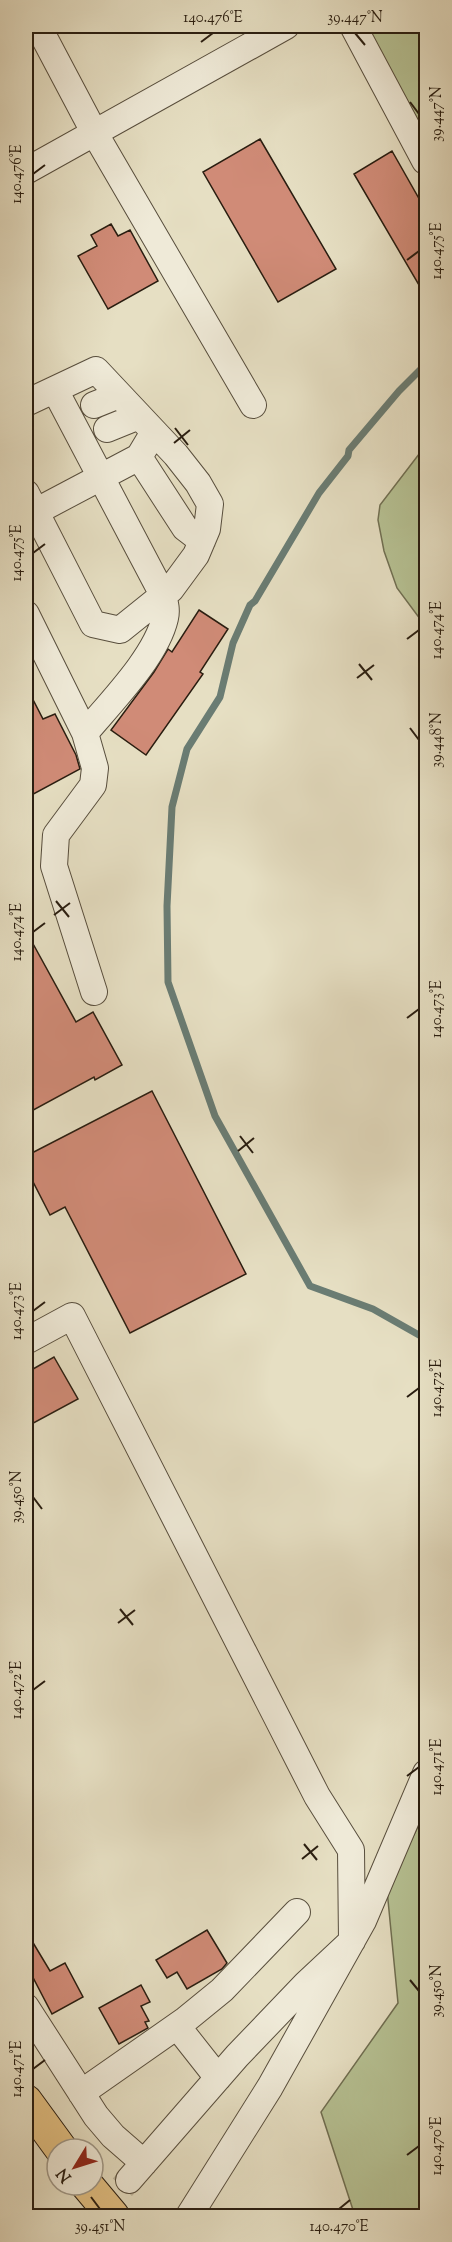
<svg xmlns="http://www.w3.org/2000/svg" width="452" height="2242" font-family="'Sorts Mill Goudy',serif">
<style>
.green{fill:#b6c193;stroke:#706f52;stroke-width:1.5}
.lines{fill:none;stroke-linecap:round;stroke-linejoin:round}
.stream{stroke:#6a7c73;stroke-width:7}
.building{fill:#d08b77;stroke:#291d10;stroke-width:1.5}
.minor-tunnel{stroke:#c0b89f;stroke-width:26;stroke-dasharray:26 13;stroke-linecap:butt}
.minor-casing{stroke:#584e3d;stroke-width:28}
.major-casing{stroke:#291d10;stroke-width:34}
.minor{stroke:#efead8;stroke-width:26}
.major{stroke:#e3c082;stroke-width:32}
.ticks{fill:none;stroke:#291d10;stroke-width:2}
.neatline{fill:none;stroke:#291d10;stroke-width:2}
.ticks-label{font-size:15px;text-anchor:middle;fill:#291d10}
</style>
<rect width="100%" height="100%" fill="#e6dfc3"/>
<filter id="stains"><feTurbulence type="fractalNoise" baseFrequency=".00333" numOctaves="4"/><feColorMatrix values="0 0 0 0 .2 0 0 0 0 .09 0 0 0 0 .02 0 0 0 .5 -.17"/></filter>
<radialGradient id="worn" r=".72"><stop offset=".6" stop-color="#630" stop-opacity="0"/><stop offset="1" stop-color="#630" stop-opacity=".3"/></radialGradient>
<!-- green -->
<path class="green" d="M366,26H426V135Z
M426,445V627L397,588L384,551L378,520L380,505Z
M426,1810V2216H355L321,2112L398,2003L387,1890Z"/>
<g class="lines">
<!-- stream -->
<path class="stream" d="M426,364L399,391L349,450L348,456L319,493L255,601L250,605L233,643L220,697L187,749L172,807L167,906L168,982L215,1116L310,1286L373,1309L426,1339"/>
</g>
<!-- building -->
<path class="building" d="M260,139L336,269L278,302L203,172Z
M392,151L426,211V297L354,174Z
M111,224L118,236L130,230L158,281L108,309L78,256L97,246L91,235Z
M199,610L228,629L200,672L203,674L146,755L111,730L154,672L168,649L172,652Z
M26,686L43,719L55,714L76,755L80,769L26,798Z
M26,931L76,1022L93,1012L122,1065L95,1080L94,1077L26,1114Z
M152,1091L246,1274L130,1333L65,1207L50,1215L26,1168V1156Z
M54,1357L78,1399L26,1427V1373Z
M207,1930L227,1963L222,1969L187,1989L177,1972L167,1978L156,1960Z
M26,1931L50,1971L65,1963L83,1997L52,2014L26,1964Z
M141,1985L150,2002L141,2006L149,2021L145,2022L148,2028L119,2044L99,2008Z"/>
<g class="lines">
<!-- minor-tunnel -->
<path class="minor-tunnel" d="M96,2216L129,2180"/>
<defs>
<path id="minor" d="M38,26L94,132L253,405
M353,26L425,161L426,160
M26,171L286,26
M55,390L163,595C165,603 167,610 165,618C156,657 110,703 85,733
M26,403L96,370L176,455L198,483L210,504L207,529L196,555L171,589L120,630L93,624L26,493
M94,405L119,395
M107,429L139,416
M139,457L185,528L202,541
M35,512L139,457L154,432
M26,614L85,733L95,768L93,785L56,835L54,866L94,992
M26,1341L72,1316L317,1796L351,1850L352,1941L306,1984L237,2056L129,2180
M26,2007L96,2116L113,2136L144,2163
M177,2026L218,2078
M81,2093L184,2021L222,1990L297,1912
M189,2216L270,2087L363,1921L426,1773"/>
<path id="major" d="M26,2101L61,2149
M87,2185L113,2216"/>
</defs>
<!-- minor casing -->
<use href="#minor" class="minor-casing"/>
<!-- major casing -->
<use href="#major" class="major-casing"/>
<!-- minor -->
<use href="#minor" class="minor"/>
<!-- major -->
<use href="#major" class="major"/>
</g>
<!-- ticks -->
<path class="ticks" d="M355,33L365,45M201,42L213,33M410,102L419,114M33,174L45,165M407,260L419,251M175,428L188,445M174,443L190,430M33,553L45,544M407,639L419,630M359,664L372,680M357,678L374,665M410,728L419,740M56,901L69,917M54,915L70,903M33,932L45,923M407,1018L419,1009M240,1136L253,1153M238,1151L254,1138M33,1311L45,1302M407,1397L419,1388M33,1497L42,1509M120,1609L133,1625M118,1623L135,1610M33,1690L45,1681M407,1776L419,1767M304,1844L317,1860M302,1859L318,1846M410,1980L419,1991M33,2069L45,2060M407,2155L419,2146M91,2197L100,2209M339,2209L350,2200"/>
<!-- margin -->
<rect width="452" height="2242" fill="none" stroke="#e6dfc3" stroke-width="66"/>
<!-- north arrow -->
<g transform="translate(75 2167) rotate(232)"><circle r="28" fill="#efead8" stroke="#a09888" stroke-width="1.5"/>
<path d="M0-4.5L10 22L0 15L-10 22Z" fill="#8f2418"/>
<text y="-9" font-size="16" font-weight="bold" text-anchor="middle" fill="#291d10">N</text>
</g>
<rect x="33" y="33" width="386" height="2176" class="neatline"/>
<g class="ticks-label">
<text x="213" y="22">140.476°E</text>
<text x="355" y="22">39.447°N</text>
<text transform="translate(436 114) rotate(-90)" y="5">39.447°N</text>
<text transform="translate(16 174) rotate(-90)" y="5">140.476°E</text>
<text transform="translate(436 251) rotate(-90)" y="5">140.475°E</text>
<text transform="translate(16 553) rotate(-90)" y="5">140.475°E</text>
<text transform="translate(436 630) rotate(-90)" y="5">140.474°E</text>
<text transform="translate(436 740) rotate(-90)" y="5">39.448°N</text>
<text transform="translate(16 932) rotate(-90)" y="5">140.474°E</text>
<text transform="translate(436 1009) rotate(-90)" y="5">140.473°E</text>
<text transform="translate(16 1311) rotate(-90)" y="5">140.473°E</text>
<text transform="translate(436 1388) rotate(-90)" y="5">140.472°E</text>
<text transform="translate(16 1497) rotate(-90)" y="5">39.450°N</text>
<text transform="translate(16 1690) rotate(-90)" y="5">140.472°E</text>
<text transform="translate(436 1767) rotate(-90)" y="5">140.471°E</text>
<text transform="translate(436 1991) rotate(-90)" y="5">39.450°N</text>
<text transform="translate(16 2069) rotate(-90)" y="5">140.471°E</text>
<text transform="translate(436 2146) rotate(-90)" y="5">140.470°E</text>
<text x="100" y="2231">39.451°N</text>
<text x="339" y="2231">140.470°E</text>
</g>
<rect width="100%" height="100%" filter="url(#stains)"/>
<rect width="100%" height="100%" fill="url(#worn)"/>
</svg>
